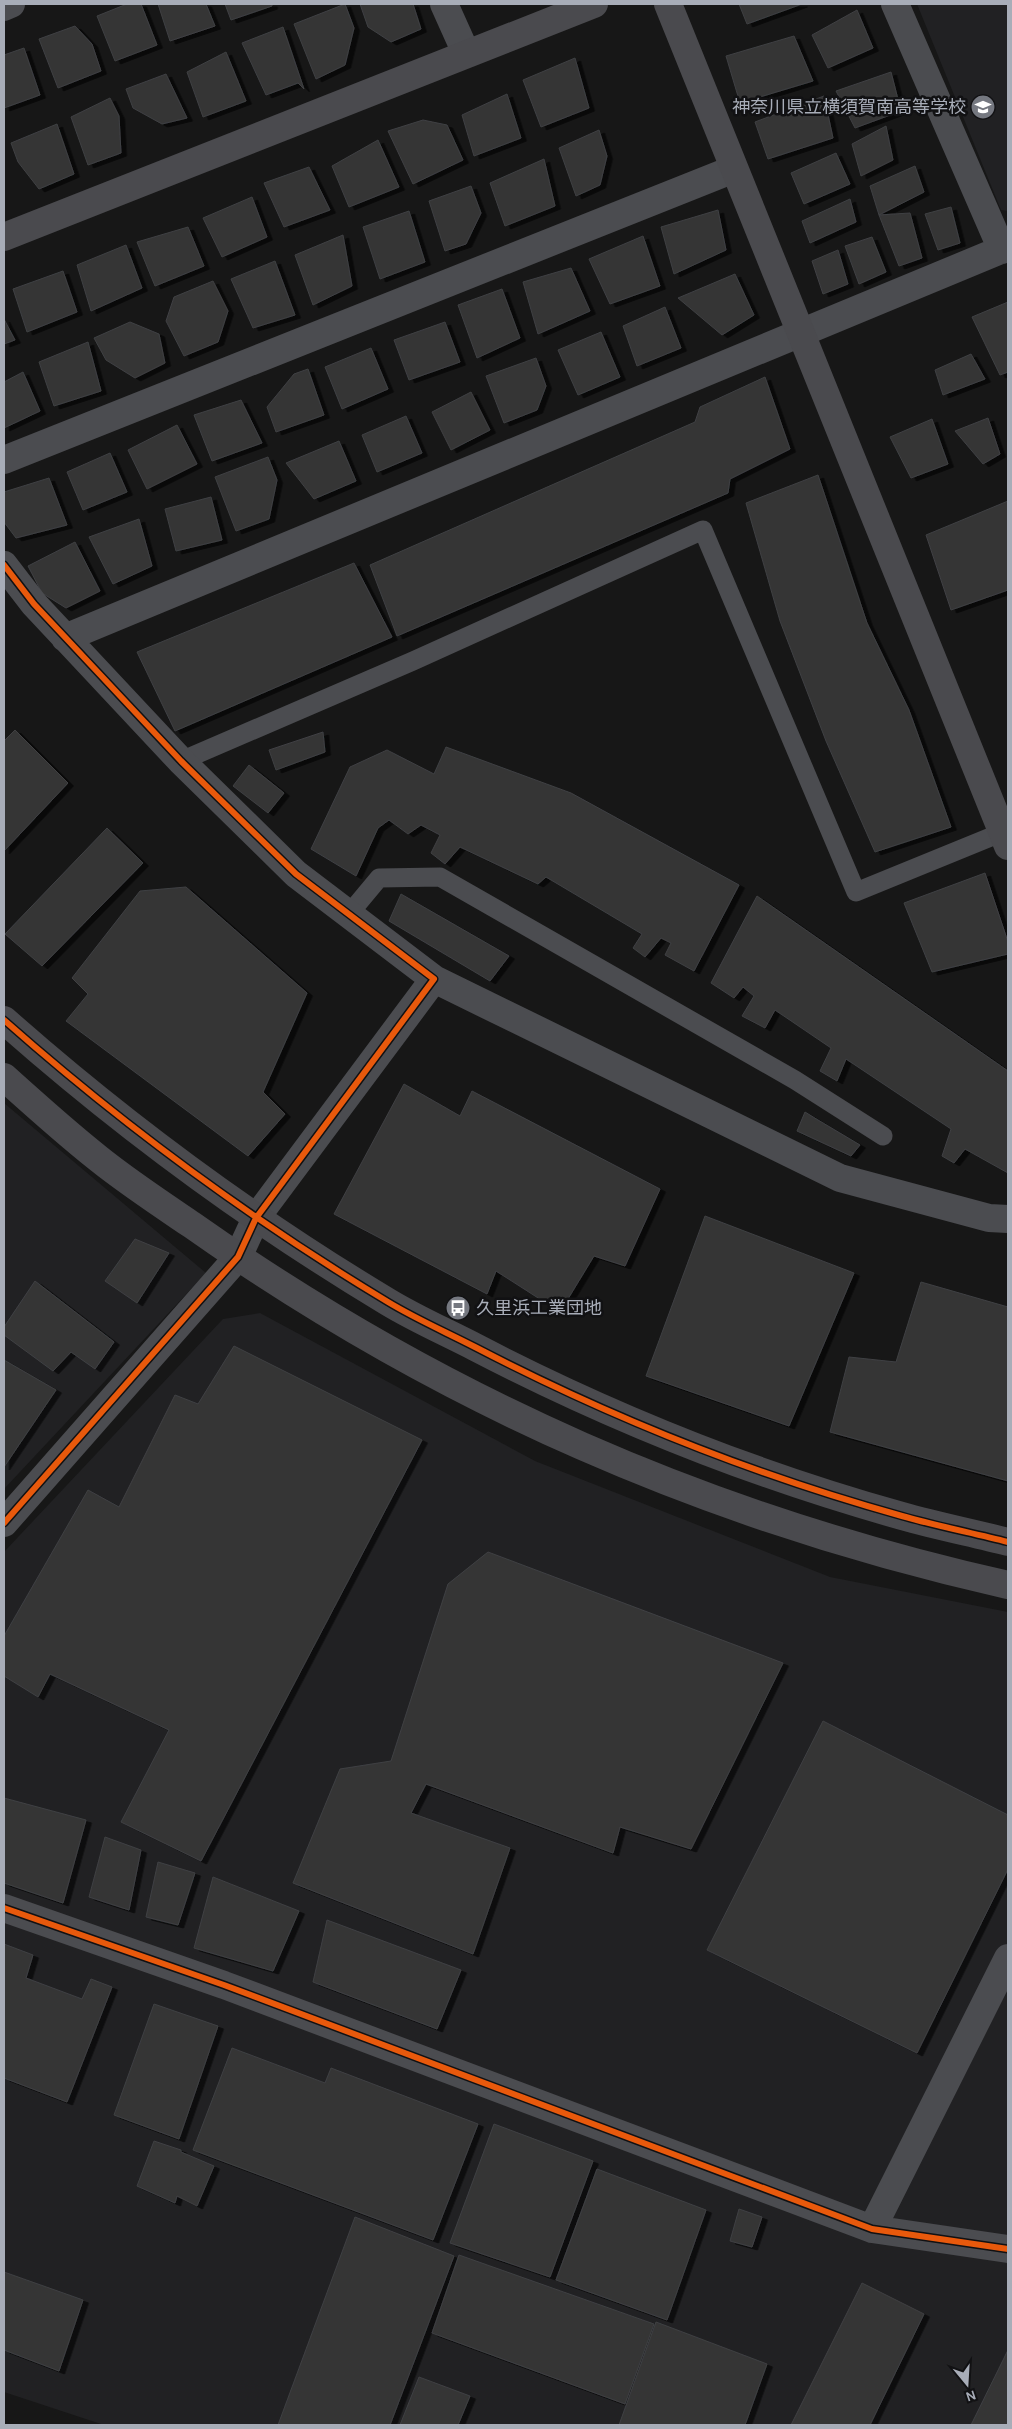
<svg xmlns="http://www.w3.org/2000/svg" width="1012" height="2429" font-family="Karla,'Noto Sans JP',sans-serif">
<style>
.built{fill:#212123}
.building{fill:#353536;stroke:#3f4043;filter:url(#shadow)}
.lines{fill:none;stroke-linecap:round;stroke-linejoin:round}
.lane{stroke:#4b4c50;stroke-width:19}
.street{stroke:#4b4c50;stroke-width:28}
.secondary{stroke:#4a4a4e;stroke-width:28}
.cycleway-casing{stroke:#111113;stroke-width:9}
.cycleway{stroke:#e8590c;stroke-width:6}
.labels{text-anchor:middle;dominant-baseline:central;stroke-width:5;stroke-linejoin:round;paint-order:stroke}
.poi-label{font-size:18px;fill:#a8adb8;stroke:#111113;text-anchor:end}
</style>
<defs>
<filter id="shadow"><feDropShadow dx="5.5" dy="3" stdDeviation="0" flood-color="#0009"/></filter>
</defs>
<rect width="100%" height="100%" fill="#171717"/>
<!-- built -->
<path class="built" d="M917,4H1008V211L1001,210Z
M4,1103L206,1273L4,1489Z
M260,1313L535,1461L830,1577L1008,1612V2425H104L4,2392V1552L223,1319Z"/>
<!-- building -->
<path class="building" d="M127,4H141L157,45L115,61L97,16Z
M158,4H206L215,26L170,41Z
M225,4H272V6L231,20Z
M345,4L354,28L345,65L316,79L294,24Z
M360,4H413L421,29L391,42L368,27Z
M739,4H802L747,24Z
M857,10L873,48L828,68L812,35Z
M75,26L92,44L101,71L58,88L39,39Z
M283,27L304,89L298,83L266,95L242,43Z
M794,36L813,81L740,103L726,56Z
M24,48L40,95L4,108V55Z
M226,52L246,101L203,117L187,72Z
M575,58L589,108L541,127L523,80Z
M891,72L901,111L855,128L836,91Z
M166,74L187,118L162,124L133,108L126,89Z
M507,94L521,138L474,156L462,115Z
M824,96L833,138L768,159L755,122Z
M110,98L119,116L121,153L88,165L71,117Z
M423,120L447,125L463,160L413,184L388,131Z
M57,124L74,174L39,189L18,162L11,143Z
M886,126L893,160L861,176L852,144Z
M599,130L607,156L600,185L576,196L559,148Z
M378,140L399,187L349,207L332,166Z
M836,153L850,184L804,204L791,173Z
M544,159L555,206L505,226L490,183Z
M915,166L924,192L879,215L870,186Z
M309,167L330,210L284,227L264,183Z
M471,186L481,213L466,244L445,251L429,201Z
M252,197L267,237L222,257L203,218Z
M850,199L856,222L810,243L802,221Z
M951,207L960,243L938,250L925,214Z
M718,210L726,250L674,274L661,227Z
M409,211L425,262L380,279L363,227Z
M910,213L922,258L899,266L879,215Z
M188,227L204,266L155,286L137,242Z
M343,235L352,286L313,305L295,255Z
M643,236L660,286L610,304L589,259Z
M872,237L886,272L859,284L845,246Z
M126,245L142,288L91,311L77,265Z
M838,250L848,284L823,294L812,261Z
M275,261L295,315L253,328L231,279Z
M571,268L590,311L538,334L523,282Z
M63,271L77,312L27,332L13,289Z
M735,274L754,315L722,335L678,298Z
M213,281L228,311L218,342L184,356L166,321L174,297Z
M502,289L520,338L477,358L458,305Z
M1008,302V372L1000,375L972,317Z
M665,307L681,348L637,366L623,326Z
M4,319L15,340L4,344Z
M130,322L159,334L165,363L135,378L106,360L94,338Z
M445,322L460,362L409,380L394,340Z
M601,332L620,377L578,395L558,350Z
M88,342L101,391L54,406L39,362Z
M371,348L388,389L342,409L325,367Z
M971,354L985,379L943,395L935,370Z
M536,358L546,386L537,410L504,423L486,376Z
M308,369L324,415L276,432L267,407L294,374Z
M23,372L40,411L4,428V382Z
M765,377L790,449L730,479L728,493L397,636L370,565L695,422L700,407Z
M471,392L490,430L451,450L432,412Z
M241,400L262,443L212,461L194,415Z
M406,416L422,453L377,472L362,435Z
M988,418L1000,454L983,464L955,431Z
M932,419L948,464L911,478L890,437Z
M177,425L197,464L147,489L128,450Z
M339,441L356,481L314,499L286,463Z
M110,453L127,492L83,510L67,472Z
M268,457L277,480L269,519L236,531L215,477Z
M818,475L867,623L909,710L951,827L875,852L826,741L780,621L746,503Z
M49,478L67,525L16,538L4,522V492Z
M211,497L222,540L176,551L165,509Z
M1008,501V590L951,610L926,535Z
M139,519L152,566L113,584L89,537Z
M75,542L100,591L66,608L42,593L28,566Z
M354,563L392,637L175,731L137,652Z
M15,730L68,783L4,851V741Z
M323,732L325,752L276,770L269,750Z
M446,747L571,793L739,885L694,971L665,955L671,943L661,938L645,957L633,948L642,934L546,877L538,884L460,847L445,864L431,853L440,835L421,825L408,834L389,820L378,828L356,876L311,849L350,767L387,750L434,774Z
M249,765L284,793L268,813L233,786Z
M107,828L143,863L42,966L5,934Z
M985,873L1008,942V954L932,972L904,903Z
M186,887L307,993L263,1092L285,1114L248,1156L66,1021L88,994L72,978L140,891Z
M401,894L509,956L490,981L389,921Z
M757,896L1008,1071V1173L965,1149L954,1163L942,1156L951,1129L846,1059L837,1081L820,1071L831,1048L775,1010L765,1028L742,1016L754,996L743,987L734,998L711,983Z
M404,1084L460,1116L472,1091L660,1189L625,1266L594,1256L560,1312L496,1271L487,1294L334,1214Z
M805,1112L818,1120L860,1145L851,1156L797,1131Z
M705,1216L854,1273L789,1426L646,1376Z
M135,1239L169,1253L137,1303L105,1281Z
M35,1281L114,1342L95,1369L71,1352L53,1371L4,1335V1327Z
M921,1282L1008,1307V1481L830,1432L849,1357L896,1362Z
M234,1346L422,1440L201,1861L121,1822L169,1730L50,1674L38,1697L4,1676V1636L88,1490L119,1507L175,1395L198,1404Z
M4,1360L56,1390L4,1467Z
M488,1552L783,1663L691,1849L620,1827L613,1853L426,1784L411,1813L510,1848L473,1954L293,1883L340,1769L391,1761L448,1584Z
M823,1721L1008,1815V1869L917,2053L707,1950Z
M4,1798L86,1820L63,1903L4,1883Z
M105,1837L141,1850L129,1910L89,1897Z
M158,1862L195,1873L178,1925L146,1917Z
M213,1877L299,1911L273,1971L194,1948Z
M327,1920L461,1970L437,2029L313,1982Z
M4,1944L33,1955L26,1978L82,1999L91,1979L112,1987L67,2102L4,2078Z
M154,2004L218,2026L179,2139L114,2115Z
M232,2048L325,2083L331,2068L478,2124L433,2240L193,2150Z
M494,2124L593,2161L550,2277L450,2243Z
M154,2141L181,2150V2152L214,2166L197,2206L177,2196L175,2203L137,2186Z
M597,2169L706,2210L667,2320L556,2280Z
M739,2209L762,2217L752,2247L730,2241Z
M355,2217L454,2256L390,2425H278Z
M459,2255L654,2324L625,2404L432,2333Z
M4,2272L83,2300L59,2371L4,2350Z
M862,2283L924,2314L870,2425H791Z
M656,2322L767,2364L745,2425H619Z
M1008,2350V2425H971Z
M419,2377L470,2396L458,2425H400Z"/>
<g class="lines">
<!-- lane -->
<path class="lane" d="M181,761L413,661L703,530L856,892L1003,832
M349,914L379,878L440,877L795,1080L883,1136"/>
<!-- street -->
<path class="street" d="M444,4L466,53
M895,4L1002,250
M4,7L11,4
M4,460L734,169
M4,565L34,604L181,761L296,874L434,979L256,1218L238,1257L4,1523
M65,638L1008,247
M434,979L840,1178L989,1218L1008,1219
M4,1908L224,1985L872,2229L1008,2249
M872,2229L1008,1958"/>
<!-- secondary -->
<path class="secondary" d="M668,4L1008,846
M4,237L594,4
M4,1020C125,1127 250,1219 388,1302C416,1319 446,1332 475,1347C610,1417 755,1475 902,1516C937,1526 973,1533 1008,1542
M4,1077C35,1105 66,1133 99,1159C129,1183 161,1204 192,1225C443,1402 710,1518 1008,1585"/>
<defs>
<path id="cycleway" d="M4,565L34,604L181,761L296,874L434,979L256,1218L238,1257L4,1523
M4,1020C125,1127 250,1219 388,1302C416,1319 446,1332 475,1347C610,1417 755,1475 902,1516C937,1526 973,1533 1008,1542
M4,1908L224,1985L872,2229L1008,2249"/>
</defs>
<!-- cycleway casing -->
<use href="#cycleway" class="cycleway-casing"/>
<!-- cycleway -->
<use href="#cycleway" class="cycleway"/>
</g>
<!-- icons -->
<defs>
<symbol id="school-disc" viewBox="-11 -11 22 22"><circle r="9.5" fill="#757880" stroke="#111113"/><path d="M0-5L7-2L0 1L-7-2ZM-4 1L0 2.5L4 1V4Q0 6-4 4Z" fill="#fff"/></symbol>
<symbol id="bus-disc" viewBox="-11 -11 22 22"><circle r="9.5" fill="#757880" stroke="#111113"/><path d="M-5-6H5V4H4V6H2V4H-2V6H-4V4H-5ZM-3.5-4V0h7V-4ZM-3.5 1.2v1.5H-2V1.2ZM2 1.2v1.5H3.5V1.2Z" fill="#fff"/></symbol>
</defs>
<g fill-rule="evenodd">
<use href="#school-disc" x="969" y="93" width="28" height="28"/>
<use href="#bus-disc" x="444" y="1294" width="28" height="28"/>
</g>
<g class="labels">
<!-- poi labels -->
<g class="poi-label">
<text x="966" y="107">神奈川県立横須賀南高等学校</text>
<text x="476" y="1308" text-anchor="start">久里浜工業団地</text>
</g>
</g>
<!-- border -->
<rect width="1012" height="2429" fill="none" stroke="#a8adb8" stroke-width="10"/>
<!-- north arrow -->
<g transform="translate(967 2384) rotate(162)" stroke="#111113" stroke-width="4" paint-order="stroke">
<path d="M0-4L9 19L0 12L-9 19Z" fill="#a8adb8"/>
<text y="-8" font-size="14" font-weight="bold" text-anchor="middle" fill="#a8adb8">N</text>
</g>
</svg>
